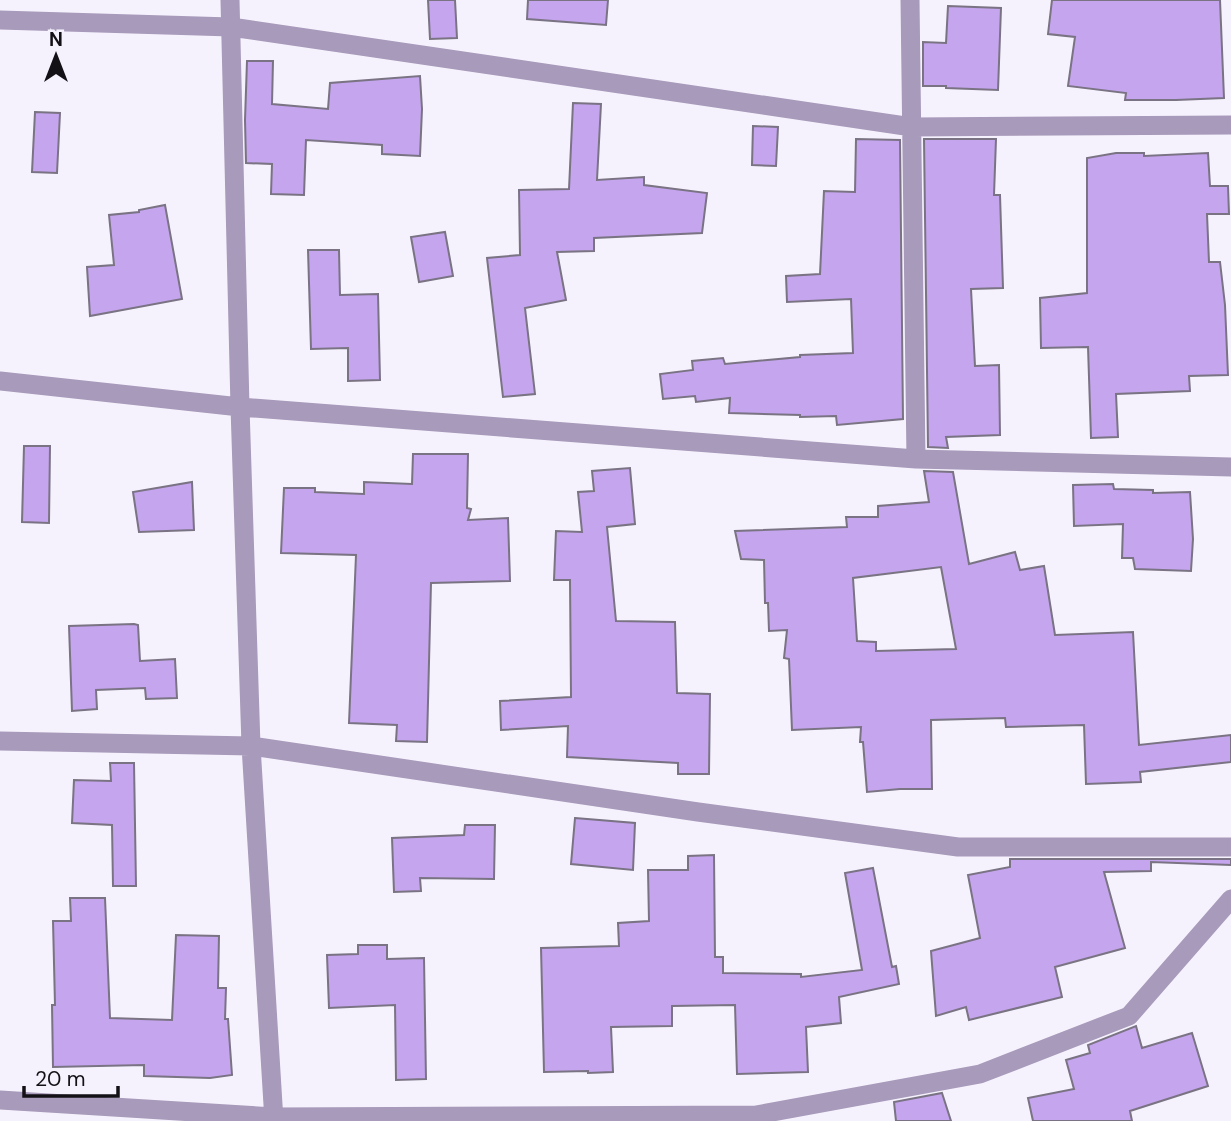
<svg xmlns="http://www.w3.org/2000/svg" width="1231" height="1121" font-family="'DM Sans',sans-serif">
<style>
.building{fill:#c4a5ee;stroke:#7a7383;stroke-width:2;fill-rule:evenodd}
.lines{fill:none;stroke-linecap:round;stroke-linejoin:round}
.minor{stroke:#a79aba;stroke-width:19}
</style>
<rect width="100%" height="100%" fill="#f6f2fd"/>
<!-- building -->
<path class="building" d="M428,0H455L457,38L430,39Z
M528,0H608L606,25L527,19Z
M1052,0H1220L1224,98L1176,100H1125L1126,93L1068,86L1075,37L1048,34Z
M948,6L1001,8L998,90L946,88V86H923V42L946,43Z
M247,61H273L272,104L328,109L330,83L420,76L422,109L420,156L382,154V145L306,140L304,195L271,194L272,164L246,163L245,120Z
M573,103L601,104L597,180L644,177V185L707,193L702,233L594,238V251L557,252L566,300L525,308L535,394L503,397L487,258L520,255L519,190L569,189Z
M35,112L60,113L57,173L32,172Z
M753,126L778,127L776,166L752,165Z
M856,139L900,140L903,419L837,425L836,416L800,417V415L729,413L730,398L696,402L695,396L663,399L660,374L693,370L692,361L723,358L725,364L800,357V355L853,353L851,299L787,302L786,276L820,274L824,191L855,192Z
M924,139H996L994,195H1000L1003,288L971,289L975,366L999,365L1000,435L946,437L948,448L928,447Z
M1116,153H1144V156L1208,153L1210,186H1228L1229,214H1207L1209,262H1220L1225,305L1228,375L1189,376L1190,391L1116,394L1118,437L1091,438L1088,347L1041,348L1040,298L1087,293V158Z
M165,205L182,299L90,316L87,267L114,265L109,215L139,212V210Z
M445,232L453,276L419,282L411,237Z
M308,250H339L340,295L378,294L380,380L348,381V348L311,349Z
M24,446H50L49,523L22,522Z
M413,454H468L467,508L471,509L468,520L508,518L510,581L431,583L427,742L396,741L397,725L349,723L356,555L281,553L284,488H315V492L364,494V482L412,484Z
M630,468L635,524L607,527L616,621L675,622L677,693L710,694L709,774H678V763L567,757L568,726L501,730L500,701L571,697L570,580H554L556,531L582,532L578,492L594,491L592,471Z
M924,471L953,472L969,564L1015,552L1020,570L1044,566L1055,635L1133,632L1139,745L1231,735V762L1140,772L1141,782L1086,784L1084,725L1006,727L1005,718L931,720L932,789H900L867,792L863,742H860L861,727L792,730L789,659L784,658L787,630L769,631L768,603H765L764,560L741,559L735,531L847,527L846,517H878V506L929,502ZM941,567L956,649L876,651V642L857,641L853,578Z
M192,482L194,530L139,532L133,492Z
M1113,484L1114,489L1153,490V493L1190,492L1193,539L1191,571L1135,569L1133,558H1122L1123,524L1074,526L1073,485Z
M134,624L138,625L140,661L175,659L177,698L146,699L145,688L96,690L97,709L72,711L69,626Z
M110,763H134L136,886H113L112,825L72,823L74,780L111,781Z
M575,818L635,823L633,870L571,864Z
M465,825H495L494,879L420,878L421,891L394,892L392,838L464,835Z
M714,855L715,957H723V973L801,974V977L862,970L845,873L873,868L892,967L896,966L899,984L839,997L841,1023L806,1027L808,1072L737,1074L735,1005L672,1006V1026L611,1027L613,1072L588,1073V1071L544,1072L541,948L619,946L618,923L649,921L648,870H688V856Z
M1010,859H1231V865L1151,862V871L1104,872L1125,948L1055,967L1062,997L969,1020L966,1007L936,1016L931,951L980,938L968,875L1010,867Z
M70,898H105L110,1018L172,1020L176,935L219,936L218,988H226L225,1019H228L232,1075L210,1078L144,1076V1065L53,1067L52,1005H55L53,921H71Z
M358,945H387V959L424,958L426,1079L396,1080L395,1005L329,1008L327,955L358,954Z
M1136,1026L1142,1048L1192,1033L1208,1086L1130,1111L1132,1121H1033L1028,1098L1074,1089L1066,1060L1090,1053L1088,1045Z
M942,1093L951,1121H896L894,1102Z"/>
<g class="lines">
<!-- minor -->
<path class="minor" d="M230,0L240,407L251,746L274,1121
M910,0L916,459
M0,20L231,27L912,127L1231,125
M0,381L240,407L916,459L1231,467
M0,741L251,746L698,812L958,847H1231
M0,1100L274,1117L756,1115L980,1074L1129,1016L1231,899"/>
</g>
<!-- north arrow -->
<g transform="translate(56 56)" stroke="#f6f2fd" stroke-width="5" paint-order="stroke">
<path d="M0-5L12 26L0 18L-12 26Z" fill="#131016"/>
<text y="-10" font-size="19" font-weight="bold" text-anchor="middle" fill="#131016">N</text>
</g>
<!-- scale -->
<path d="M24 1086v10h94v-10" fill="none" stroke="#131016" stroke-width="3.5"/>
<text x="35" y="1086" font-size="21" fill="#131016" stroke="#f6f2fd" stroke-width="5" paint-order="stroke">20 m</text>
</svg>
